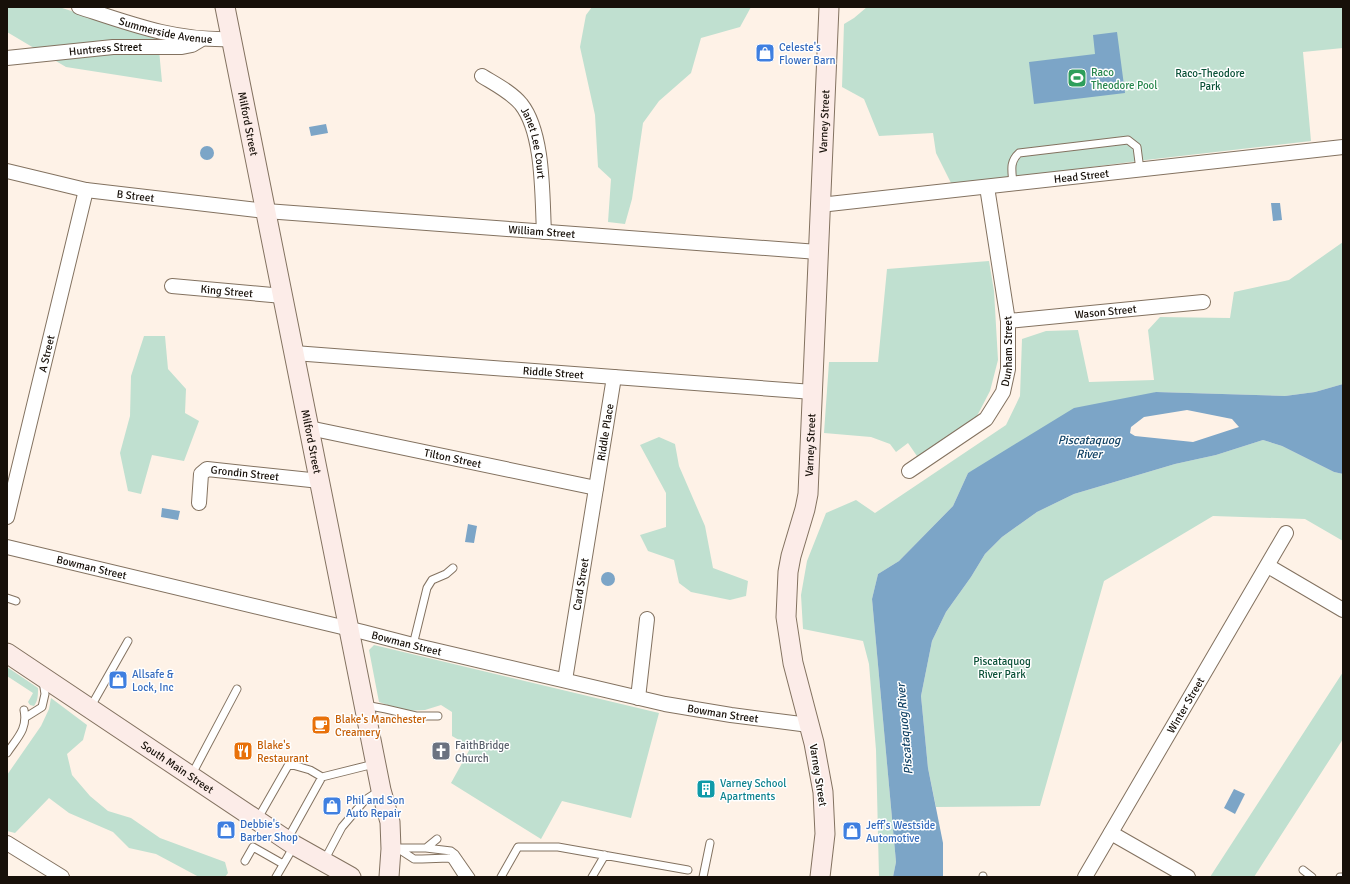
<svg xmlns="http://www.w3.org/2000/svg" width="1350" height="884" font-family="Signika,sans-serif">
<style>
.green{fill:#c0e0d0}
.water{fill:#7ca5c7;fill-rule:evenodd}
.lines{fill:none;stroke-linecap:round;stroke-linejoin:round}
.lane-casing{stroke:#837260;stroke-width:9}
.street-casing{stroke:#837260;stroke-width:16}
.secondary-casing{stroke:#837260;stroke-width:21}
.lane{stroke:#fff;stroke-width:7}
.street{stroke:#fff;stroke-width:14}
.secondary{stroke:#fcece8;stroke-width:19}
.labels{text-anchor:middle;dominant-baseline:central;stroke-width:3;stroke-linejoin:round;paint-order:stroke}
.street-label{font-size:11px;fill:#171009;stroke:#fff}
.shop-label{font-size:11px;fill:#366cbe;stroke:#fff;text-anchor:start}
.leisure-label{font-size:11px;fill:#27864d;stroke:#fff;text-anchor:start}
.park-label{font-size:11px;fill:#0a5037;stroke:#fff}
.food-label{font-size:11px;fill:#c56008;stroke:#fff;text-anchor:start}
.worship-label{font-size:11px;fill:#5b616d;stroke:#fff;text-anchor:start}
.culture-label{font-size:11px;fill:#0d838f;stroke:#fff;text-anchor:start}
.water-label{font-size:12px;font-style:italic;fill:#114265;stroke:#fff}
</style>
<rect width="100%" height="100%" fill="#fef2e7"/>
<!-- green -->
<path class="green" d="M7,7H59L158,39L162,82L66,67L7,32Z
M592,7H751L740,27L701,38L691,73L659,101L643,123L632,199L625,224L608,222L611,179L598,167L595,115L580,47L586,15Z
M867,7H1343V48L1303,52L1311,141L1146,160L952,185L936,153L933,133L879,136L864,99L842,87L844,24L854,18Z
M1343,242V384L1315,392L1285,396L1156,392L968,473L953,506L899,561L878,574L872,599L896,862L893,877H879L876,750L869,664L863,641L803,629L801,595L807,561L826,513L856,500L875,513L1006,425L1020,396L1022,339L1046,331L1078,330L1089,382L1154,380L1148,330L1160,317L1230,318L1234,292L1289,280Z
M989,261L994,291L998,360L990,391L977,416L919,459L908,443L896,452L890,444L871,437L824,433L829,362H878L887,269Z
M144,336H165L168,369L186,389L185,413L199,421L184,461L152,455L141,494L128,491L120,453L130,416L131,376Z
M659,437L675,444L679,466L705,526L713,568L748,581L746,596L730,600L691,592L679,583L674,560L648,551L640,535L666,527V493L640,445Z
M1263,440L1282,446L1334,472L1343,474V541L1305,519L1213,516L1104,581L1040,806L936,807L928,768L921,696L932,641L946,612L971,577L985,554L1002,537L1037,512L1074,494L1175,464L1216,455Z
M374,645L659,713L631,818L562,801L541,839L451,783L471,747L452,736V712L441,705L425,710L405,711L379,702L369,650Z
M7,667L38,688C38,695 38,701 34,706L30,705L28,702L33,693L7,676Z
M1343,672V739L1254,877H1210Z
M51,698L87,725L83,740L67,754L72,775L90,796L108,811L131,818L160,838L225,862L228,873L225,877H199L156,854L129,848L113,832L69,813L49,798L15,833L7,831V775L41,726L49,709Z"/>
<!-- water -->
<path class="water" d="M1117,32L1125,93L1034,104L1029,62L1095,54L1093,35Z
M326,124L328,133L311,136L309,127Z
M200 153a7 7 0 1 1 14 0a7 7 0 1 1-14 0Z
M1271,203H1280L1282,220L1273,221Z
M1343,384V474L1334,472L1282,446L1263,440L1216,455L1175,464L1074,494L1037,512L1002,537L985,554L971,577L946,612L932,641L921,696L928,768L943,843V877H893L896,862L872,599L878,574L899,561L953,506L968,473L1074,408L1156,392L1285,396L1315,392ZM1187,410L1232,419L1239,427L1193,442L1135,436L1130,433L1131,427L1144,417Z
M162,508L180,511L178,520L161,517Z
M468,524L477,526L474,543L465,542Z
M601 579a7 7 0 1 1 14 0a7 7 0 1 1-14 0Z
M1234,789L1245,794L1235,814L1224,808Z"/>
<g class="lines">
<defs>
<path id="lane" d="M1013,184C1012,171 1009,162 1019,153L1128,140L1137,147L1140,170
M7,598L16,601
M413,645L427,588L432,580L446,574L453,568
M365,705L386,709L416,716H438
M90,708L128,641
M26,717L42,707L45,694L43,681
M7,753C17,738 28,729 24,710
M191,776L237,689
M322,777L374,764
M257,820L289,764L310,770L322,777L287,840
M397,848L414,859H422L449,858L452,860L463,877
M398,848H426L437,839
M426,848L451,851L455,854L471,877
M245,861L253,847L283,864
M324,861L342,827L365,800L379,791
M1303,870L1312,877
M276,877L294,846
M501,877L518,847H558L688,870
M592,877L605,855
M703,877L710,843
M983,877V876
M1340,877H1343"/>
<g id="street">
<path id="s1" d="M79,7C131,24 175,41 232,39"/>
<path id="s2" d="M7,58L113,47H182L192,45L202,39"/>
<path id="s3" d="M482,76C495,84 511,92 521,104C544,133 542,196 544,232"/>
<path id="s4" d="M7,171L86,190L266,211L818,252"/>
<path id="s5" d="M820,205L1343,147"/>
<path id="s6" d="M172,286L283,296"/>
<path id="s7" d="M1008,321L1203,302"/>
<path id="s8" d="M294,353L813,392"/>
<path id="s9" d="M309,428L596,488"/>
<path id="s10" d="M909,471L986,419L1003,392L1008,369V321L987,187"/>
<path id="s11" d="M199,503L201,474L207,469L320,481"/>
<path id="s12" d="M7,517L86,190"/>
<path id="s13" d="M7,547L363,632L413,645L665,704L731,715L809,725"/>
<path d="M1268,566L1343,610"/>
<path id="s14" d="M565,680L614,377"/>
<path d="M638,698L647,619"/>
<path d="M1111,833L1188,877"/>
<path d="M7,843L62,877"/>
<path id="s15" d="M1085,877L1286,533"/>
</g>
<g id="secondary">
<path id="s16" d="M225,7L381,790L390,822L391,849L389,877"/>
<path id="s17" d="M7,653L294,845L351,877"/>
<path id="s18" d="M820,877L825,834L823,792L814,743L793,663L786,617L788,572L791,556L805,509L808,494L829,7"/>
</g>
</defs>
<!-- lane casing -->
<use href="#lane" class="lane-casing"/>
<!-- street casing -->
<use href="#street" class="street-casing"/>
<!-- secondary casing -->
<use href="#secondary" class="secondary-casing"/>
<!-- lane -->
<use href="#lane" class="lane"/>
<!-- street -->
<use href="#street" class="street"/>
<!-- secondary -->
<use href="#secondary" class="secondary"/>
</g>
<!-- icons -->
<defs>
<symbol id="shop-square" viewBox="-11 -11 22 22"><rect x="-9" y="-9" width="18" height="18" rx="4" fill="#3f7fe0" stroke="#fff"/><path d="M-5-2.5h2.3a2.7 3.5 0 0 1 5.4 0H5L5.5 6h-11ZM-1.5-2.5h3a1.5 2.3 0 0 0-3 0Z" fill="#fff"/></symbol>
<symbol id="stadium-square" viewBox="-11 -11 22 22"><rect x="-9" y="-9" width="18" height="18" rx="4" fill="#2e9e5b" stroke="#fff"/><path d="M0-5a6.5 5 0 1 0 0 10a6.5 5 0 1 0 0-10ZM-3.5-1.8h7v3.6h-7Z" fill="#fff"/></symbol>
<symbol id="cafe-square" viewBox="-11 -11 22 22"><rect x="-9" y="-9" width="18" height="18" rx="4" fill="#e8710a" stroke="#fff"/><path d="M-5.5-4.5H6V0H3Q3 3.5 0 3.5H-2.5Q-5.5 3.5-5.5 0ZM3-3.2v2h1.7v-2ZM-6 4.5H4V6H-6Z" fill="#fff"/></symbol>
<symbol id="restaurant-square" viewBox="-11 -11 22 22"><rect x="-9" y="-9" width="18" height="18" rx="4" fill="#e8710a" stroke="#fff"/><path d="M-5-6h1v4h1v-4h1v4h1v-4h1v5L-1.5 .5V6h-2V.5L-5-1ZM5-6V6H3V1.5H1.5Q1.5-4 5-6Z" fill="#fff"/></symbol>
<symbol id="church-square" viewBox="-11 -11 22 22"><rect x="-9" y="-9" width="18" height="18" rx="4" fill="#6b7280" stroke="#fff"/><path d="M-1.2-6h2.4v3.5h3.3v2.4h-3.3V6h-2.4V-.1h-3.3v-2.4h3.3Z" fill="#fff"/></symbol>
<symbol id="building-square" viewBox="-11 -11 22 22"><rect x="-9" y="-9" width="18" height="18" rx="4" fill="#0f9aa8" stroke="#fff"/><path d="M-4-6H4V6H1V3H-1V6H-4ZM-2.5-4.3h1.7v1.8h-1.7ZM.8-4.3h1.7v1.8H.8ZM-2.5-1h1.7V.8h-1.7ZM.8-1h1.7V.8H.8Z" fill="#fff"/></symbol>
</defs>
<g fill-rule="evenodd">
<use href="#shop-square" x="754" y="42" width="22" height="22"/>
<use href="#stadium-square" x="1066" y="67" width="22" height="22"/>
<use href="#shop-square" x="107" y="669" width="22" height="22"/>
<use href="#cafe-square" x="310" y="714" width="22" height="22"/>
<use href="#restaurant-square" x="232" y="740" width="22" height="22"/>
<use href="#church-square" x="430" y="740" width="22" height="22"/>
<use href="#building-square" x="695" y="778" width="22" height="22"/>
<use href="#shop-square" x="321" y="795" width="22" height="22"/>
<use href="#shop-square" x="215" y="819" width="22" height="22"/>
<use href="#shop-square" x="841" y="820" width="22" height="22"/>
</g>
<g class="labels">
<!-- street labels -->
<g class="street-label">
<text stroke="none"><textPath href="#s1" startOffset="90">Summerside Avenue</textPath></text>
<text stroke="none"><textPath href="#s2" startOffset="99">Huntress Street</textPath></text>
<text stroke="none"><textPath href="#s18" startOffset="763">Varney Street</textPath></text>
<text stroke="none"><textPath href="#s16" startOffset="119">Milford Street</textPath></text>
<text stroke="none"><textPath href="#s3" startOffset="90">Janet Lee Court</textPath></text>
<text stroke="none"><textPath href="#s5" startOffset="263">Head Street</textPath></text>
<text stroke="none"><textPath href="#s4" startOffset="131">B Street</textPath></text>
<text stroke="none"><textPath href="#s4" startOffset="539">William Street</textPath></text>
<text stroke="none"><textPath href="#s6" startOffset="55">King Street</textPath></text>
<text stroke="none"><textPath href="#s7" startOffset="98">Wason Street</textPath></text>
<text stroke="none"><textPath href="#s10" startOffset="166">Dunham Street</textPath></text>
<text stroke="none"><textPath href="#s12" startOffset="168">A Street</textPath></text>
<text stroke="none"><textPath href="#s8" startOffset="260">Riddle Street</textPath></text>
<text stroke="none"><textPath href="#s14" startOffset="251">Riddle Place</textPath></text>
<text stroke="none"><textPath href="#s16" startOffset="443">Milford Street</textPath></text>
<text stroke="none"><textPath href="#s18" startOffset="439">Varney Street</textPath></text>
<text stroke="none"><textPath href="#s9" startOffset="147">Tilton Street</textPath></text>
<text stroke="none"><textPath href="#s11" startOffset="75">Grondin Street</textPath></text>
<text stroke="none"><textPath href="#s13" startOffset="87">Bowman Street</textPath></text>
<text stroke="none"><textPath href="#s14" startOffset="97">Card Street</textPath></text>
<text stroke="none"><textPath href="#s13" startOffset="411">Bowman Street</textPath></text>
<text stroke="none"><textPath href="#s15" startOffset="199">Winter Street</textPath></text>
<text stroke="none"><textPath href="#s13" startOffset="735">Bowman Street</textPath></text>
<text stroke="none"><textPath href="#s17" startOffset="205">South Main Street</textPath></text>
<text transform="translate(818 775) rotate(81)">Varney Street</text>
</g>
<!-- shop labels -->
<g class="shop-label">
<text x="779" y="47">Celeste's<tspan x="779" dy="13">Flower Barn</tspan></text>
<text x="132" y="674">Allsafe &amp;<tspan x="132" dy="13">Lock, Inc</tspan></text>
<text x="346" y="800">Phil and Son<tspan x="346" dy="13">Auto Repair</tspan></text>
<text x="240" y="824">Debbie's<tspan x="240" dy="13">Barber Shop</tspan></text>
<text x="866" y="825">Jeff's Westside<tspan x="866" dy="13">Automotive</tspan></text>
</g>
<!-- leisure labels -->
<g class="leisure-label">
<text x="1091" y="72">Raco<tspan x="1091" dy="13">Theodore Pool</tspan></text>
</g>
<!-- park labels -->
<g class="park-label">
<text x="1210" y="73">Raco-Theodore<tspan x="1210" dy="13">Park</tspan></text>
<text x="1002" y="661">Piscataquog<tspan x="1002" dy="13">River Park</tspan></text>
</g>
<!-- food labels -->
<g class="food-label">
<text x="335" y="719">Blake's Manchester<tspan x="335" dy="13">Creamery</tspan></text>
<text x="257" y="745">Blake's<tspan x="257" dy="13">Restaurant</tspan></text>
</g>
<!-- worship labels -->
<g class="worship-label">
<text x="455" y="745">FaithBridge<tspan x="455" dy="13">Church</tspan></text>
</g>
<!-- culture labels -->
<g class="culture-label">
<text x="720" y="783">Varney School<tspan x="720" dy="13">Apartments</tspan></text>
</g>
<!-- water labels -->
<g class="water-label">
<text x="1089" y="440">Piscataquog<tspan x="1089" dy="14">River</tspan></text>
<text transform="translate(905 729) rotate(-95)">Piscataquog River</text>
</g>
</g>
<!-- border -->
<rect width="1350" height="884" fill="none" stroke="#171009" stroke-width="16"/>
</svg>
